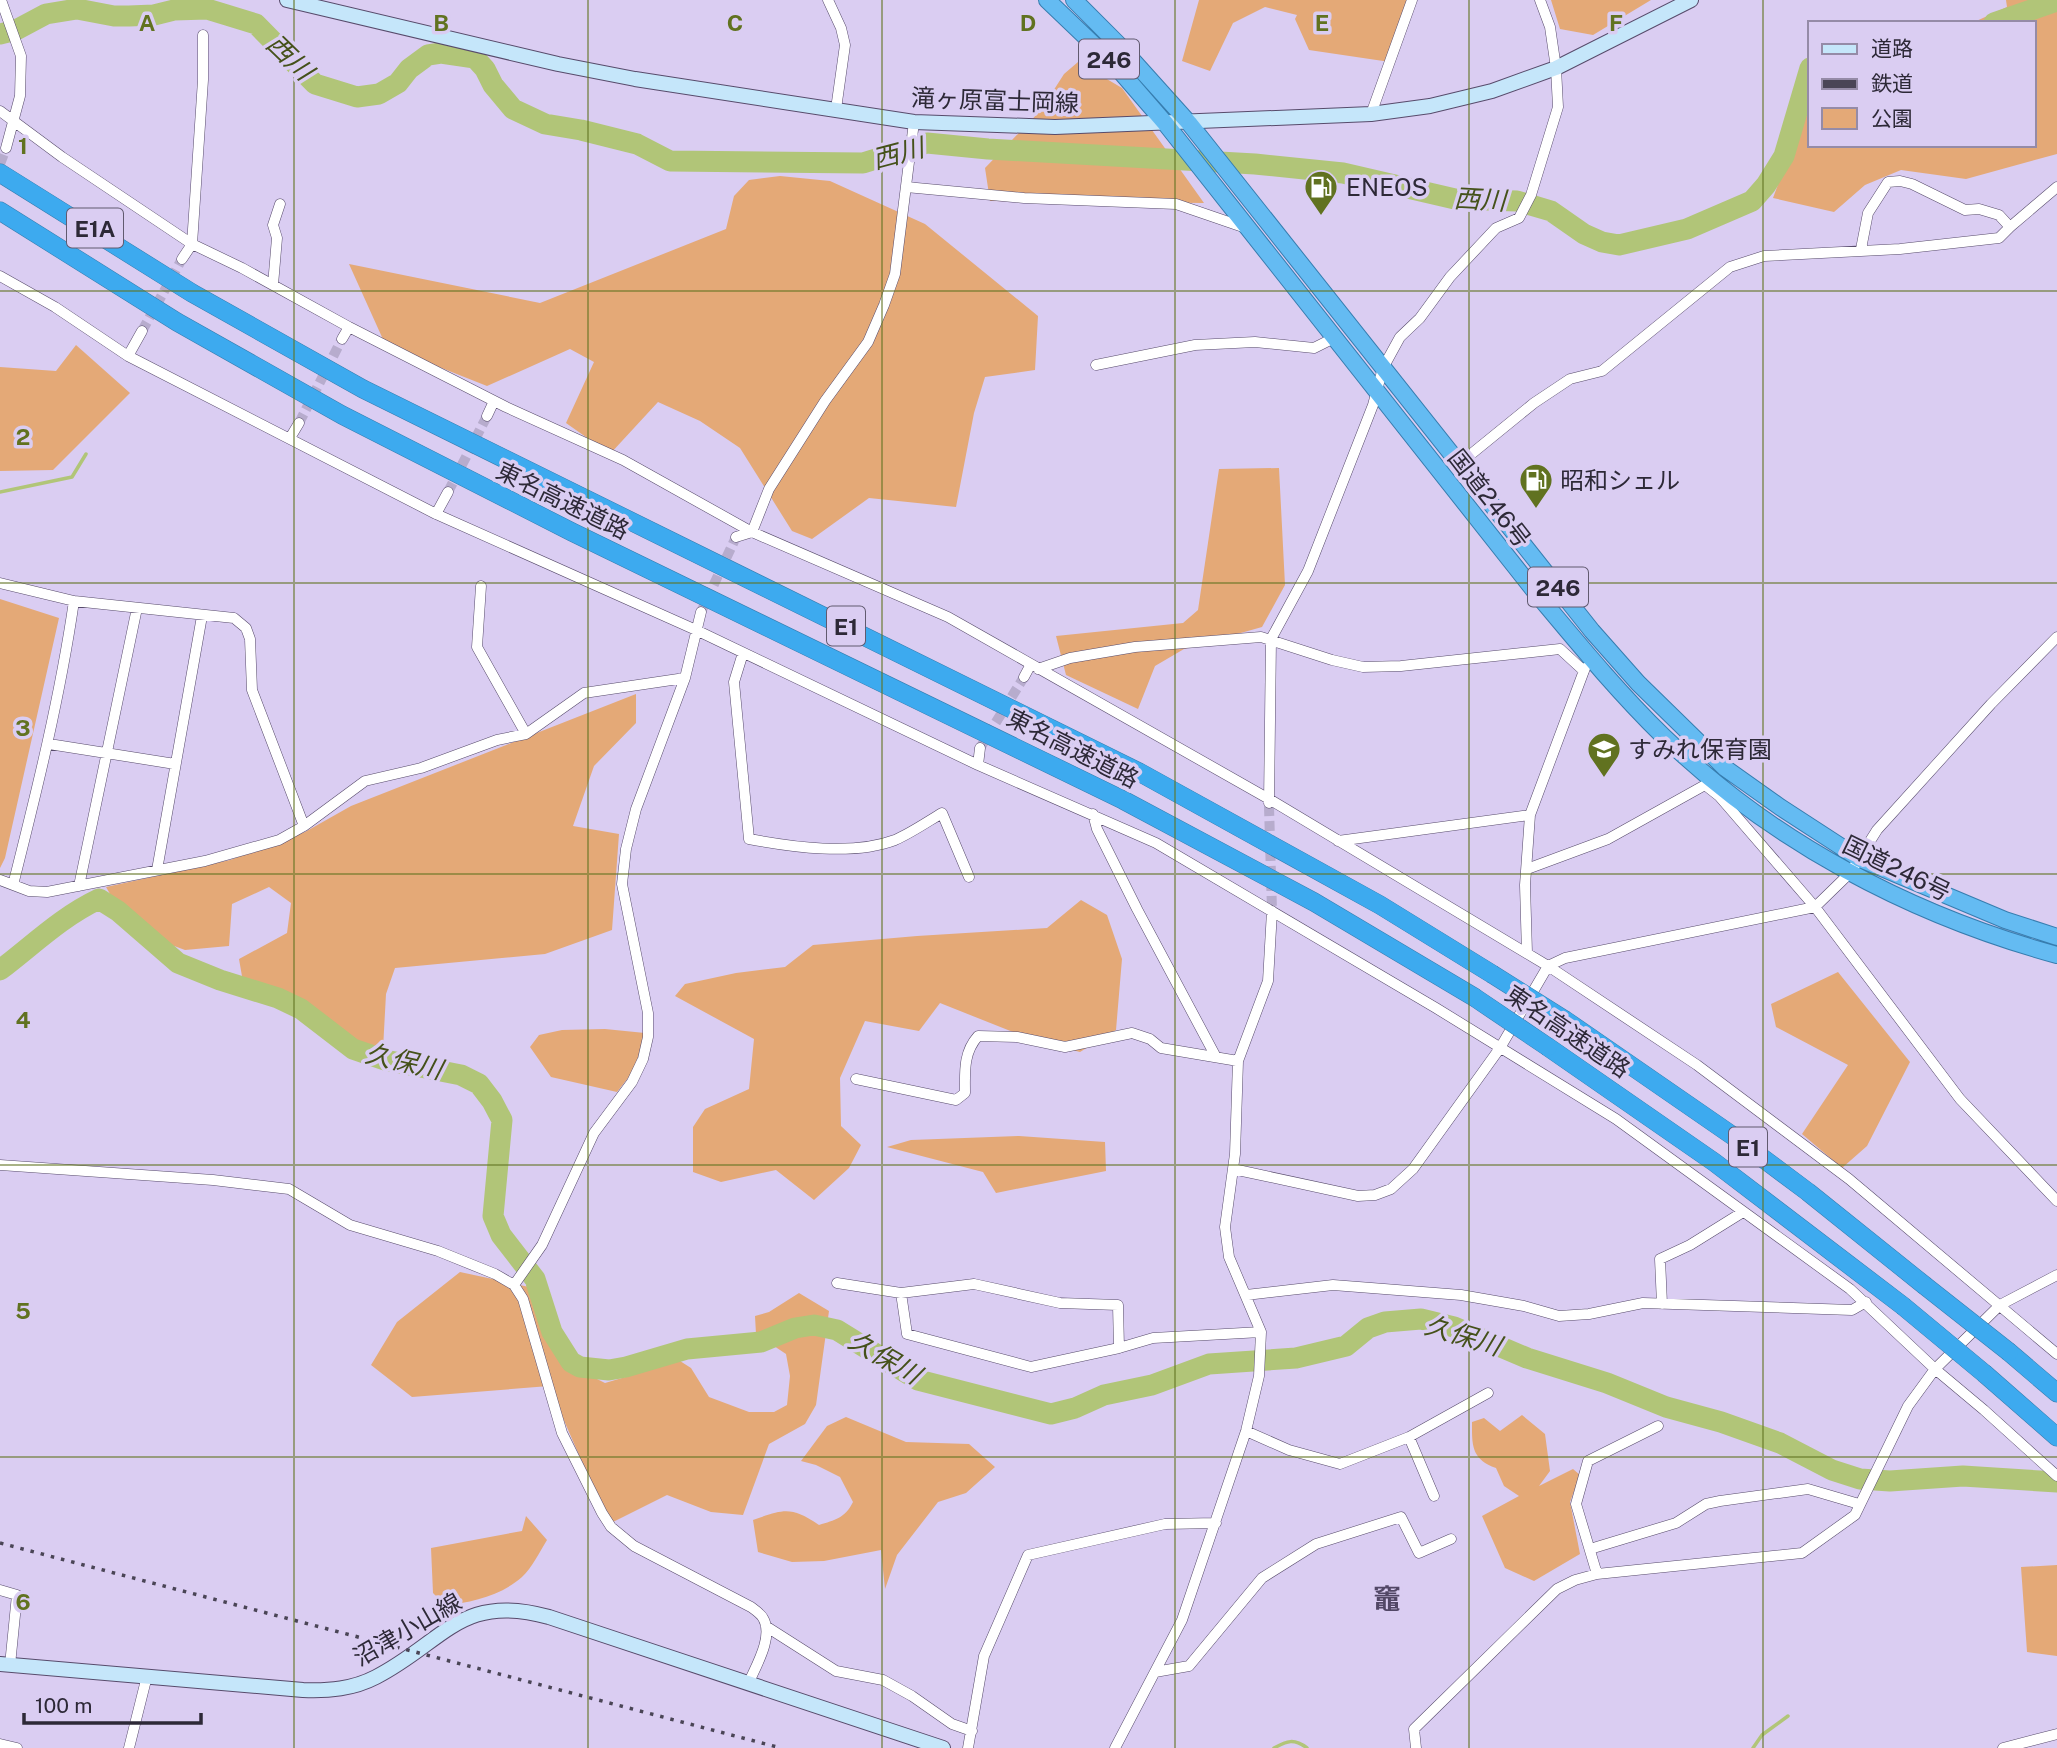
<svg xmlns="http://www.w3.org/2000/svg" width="2057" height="1748" font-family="'Public Sans','Noto Sans JP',sans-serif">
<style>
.green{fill:#e4a977}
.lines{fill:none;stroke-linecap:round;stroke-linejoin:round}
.stream{stroke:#b1c578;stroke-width:3.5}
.river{stroke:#b1c578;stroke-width:21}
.minor-tunnel{stroke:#b7accd;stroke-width:10;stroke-dasharray:10 5;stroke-linecap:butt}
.minor-casing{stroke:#574b6b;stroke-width:11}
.secondary-casing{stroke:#574b6b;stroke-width:16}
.trunk-casing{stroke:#377daf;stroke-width:18}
.motorway-casing{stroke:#377daf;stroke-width:19}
.minor{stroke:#fff;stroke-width:10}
.secondary{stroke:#c5e6fa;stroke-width:14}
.trunk{stroke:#64bbf2;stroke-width:16}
.motorway{stroke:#3daaef;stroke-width:18}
.rail{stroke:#4a4556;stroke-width:3.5;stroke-dasharray:3.5 7;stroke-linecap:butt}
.motorway-bridge-casing{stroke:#377daf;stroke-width:19;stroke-linecap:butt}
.motorway-bridge{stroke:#3daaef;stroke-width:18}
.grid{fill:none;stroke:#617220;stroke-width:2;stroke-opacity:0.55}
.labels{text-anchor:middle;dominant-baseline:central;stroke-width:7;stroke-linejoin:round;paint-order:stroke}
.shield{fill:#dacdf2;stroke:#615a6f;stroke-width:2}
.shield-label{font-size:23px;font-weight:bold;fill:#2d2937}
.street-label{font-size:24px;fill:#2d2937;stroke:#dacdf2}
.poi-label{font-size:24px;fill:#2d2937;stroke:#dacdf2;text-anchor:start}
.water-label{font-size:26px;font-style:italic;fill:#45511a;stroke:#dacdf2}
.quarter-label{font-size:28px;font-weight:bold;fill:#524766;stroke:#dacdf2}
.grid-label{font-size:23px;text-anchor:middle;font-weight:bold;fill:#617220;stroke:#dacdf2;stroke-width:7;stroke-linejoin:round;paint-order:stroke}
</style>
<rect width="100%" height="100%" fill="#dacdf2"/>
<!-- green -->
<path class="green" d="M1199,0H1409L1390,62L1309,50L1295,19L1297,15L1265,7L1233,23L1210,71L1182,61Z
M1551,0H1651L1593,35L1560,29Z
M2006,0H2057V154L1966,179L1901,170L1865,185L1834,212L1773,198L1810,98V145H2034V23H1972L2007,7Z
M1078,62L1122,88L1204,203L990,201L985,168L1041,110L1064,74Z
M780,176L830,181L925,224L1038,316L1035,370L985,377L974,413L956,507L869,498L812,539L792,531L740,448L700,421L658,402L610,454L566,423L594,362L570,349L487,386L386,346L349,264L540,303L726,229L734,196L749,180Z
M76,345L130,393L53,470L0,471V367L56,371Z
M1279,468L1285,585L1262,627L1184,649L1155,666L1138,709L1066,675L1056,636L1183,623L1198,610L1219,469Z
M0,599L59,618L5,858L0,868Z
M636,694V723L594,766L573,826L619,834L612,930L545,954L395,968L386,994L383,1049L366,1054L243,982L239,959L287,933L291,903L269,887L232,904L229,946L185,950L131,930L106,887L230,860L305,832L351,806Z
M1081,900L1107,915L1122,959L1116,1030L1080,1052L1033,1040L940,1003L919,1031L865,1021L840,1078L841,1126L861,1145L849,1168L814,1200L776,1170L721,1182L693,1172V1127L705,1109L749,1089L754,1039L675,996L685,984L736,973L785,967L813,945L917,936L1047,928Z
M1838,972L1910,1062L1867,1146L1842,1168L1802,1134L1848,1065L1776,1027L1771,1004Z
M605,1029L645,1033L643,1059L617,1092L551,1077L530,1047L539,1035L562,1030Z
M1019,1136L1105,1142L1106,1171L996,1193L983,1172L887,1147L911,1140Z
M460,1272L529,1287L577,1369L605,1383L680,1361L691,1368L709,1397L749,1412H774L787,1405L790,1376L786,1354L756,1334L755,1316L769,1312L799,1293L829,1311L816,1405L805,1424L769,1444L743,1515L711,1512L667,1495L609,1524L549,1386L412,1397L371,1365L397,1322Z
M1522,1415L1545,1434L1550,1471L1539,1486L1573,1469L1580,1475L1570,1502L1580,1554L1534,1581L1505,1568L1482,1516L1519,1496L1504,1486L1496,1468C1471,1459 1472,1445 1472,1422L1484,1418L1500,1431Z
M846,1417L906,1442L969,1444L995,1467L966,1493L938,1502L897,1555L885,1589L881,1550L824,1561L792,1562L758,1552L753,1520C784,1509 791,1506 819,1525C835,1520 845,1518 853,1502L840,1477L816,1465L801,1461L827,1426Z
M526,1516L547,1540C540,1551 532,1568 522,1577C502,1595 471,1603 445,1605L433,1593L431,1548L522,1531Z
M2057,1565V1656L2027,1652L2021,1567Z"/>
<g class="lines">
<!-- stream -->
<path class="stream" d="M0,492L72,477L86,454
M1274,1748C1287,1741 1294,1738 1307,1748
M1753,1748L1762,1735L1788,1716"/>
<!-- river -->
<path class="river" d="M1994,23L2057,1
M0,34L16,30L46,14L77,9L114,16H129L154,15L174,10L207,9L256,24L315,84L357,97L379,94L398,83L409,69L428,55L441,53L475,58L485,69L493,85L513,109L545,124L581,130L637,144L670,161L863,163L927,143L988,149L1255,164L1343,173L1455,199L1517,201L1551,211L1584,234L1602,242L1619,245L1687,229L1752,201L1766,185L1784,156L1810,68
M0,970C33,945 61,917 99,899L118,911L178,963L220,980L278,998L301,1009L353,1049L385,1060L461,1075L479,1084L492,1101L502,1120L493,1216L501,1235L535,1279L552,1332L571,1362L580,1367L609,1370L626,1367L687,1349L761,1342L795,1328L814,1325L837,1330L918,1380L1051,1414L1075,1408L1104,1395L1152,1385L1209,1364L1296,1358L1346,1346L1368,1328L1385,1322L1421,1319L1454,1327L1527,1358L1607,1383L1666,1407L1721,1422L1780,1443L1832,1470L1860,1479L1890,1481L1963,1476L2057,1482"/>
<!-- minor-tunnel -->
<path class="minor-tunnel" d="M0,164L6,148
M142,331L182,259
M299,423L342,339
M448,492L487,416
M701,612L736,537
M980,748L1024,677
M1269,806L1272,911"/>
<defs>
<path id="minor" d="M1,0L21,56L20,96L6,148
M828,0L841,28L845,45L836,109
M0,111L62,157L192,244L242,268L349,327L506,407L623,460L752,532L948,617L1269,799L1548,966L1697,1065L1849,1179L2057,1354
M1371,114L1412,0
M906,187L1024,198L1176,204L1246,228
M1861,249L1868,213L1888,182L1900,181L1912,184L1965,210L1979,209L1999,215L2010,227
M182,259L192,244L203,80V35
M0,276L55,307L128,356L436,514L696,630L978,765L1156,843L1436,1008L1616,1119L1850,1289L1935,1369L1984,1410L2057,1476
M273,285L277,238L273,225L280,204
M342,339L349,327
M128,356L142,331
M1096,365L1195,345L1255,342L1314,348L1336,337
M487,416L494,401
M290,438L299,423
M1459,464L1534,403L1570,379L1602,371L1730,267L1764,256L1900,249L1999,238L2010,227L2057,187
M436,514L448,492
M736,537L752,532L769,489L825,401L868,342L884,305L895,274L914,122
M0,583L74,601L234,618L246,628L250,639L252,690L304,826
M481,586L477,647L526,734
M2057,637L1991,704L1877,830L1850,873L1815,907L1960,1099L2057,1201
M743,653L734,682L749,839C792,847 853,856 895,840C911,833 927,822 942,813L969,877
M1038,669L1070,658L1135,647L1261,637L1332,660L1363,667L1401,666L1560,649L1584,671
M1024,677L1031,664
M49,744L175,764
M978,765L980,748
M1269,803L1271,639L1308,571L1373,405L1383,368L1400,337L1420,318L1450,277L1496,228L1519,218L1531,195L1558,107L1556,68L1550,27L1540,0
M1093,814L1097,829L1137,909L1216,1057
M1338,841L1530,815
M157,870L202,616
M0,880L29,891L47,892L205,861L279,840L304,826L365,781L421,768L497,740L526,734L584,693L685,678
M13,885C37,790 60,697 74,601
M79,886L137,608
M1527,953L1525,885L1530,815L1585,668
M856,1079L956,1100L965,1093C965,1072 963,1053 978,1036L1017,1037L1065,1047L1132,1033L1150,1039L1161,1048L1238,1061
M0,1165L213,1180L289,1189L350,1225L438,1251L495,1274L514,1285L523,1299L562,1433L602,1513L611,1527L634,1546L751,1607C755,1610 761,1614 763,1618C774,1636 756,1666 749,1682
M1233,1169L1358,1196L1375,1195L1391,1189L1413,1169L1500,1048L1548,966L1565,958L1815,907L1719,796L1705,785L1608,839L1527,869
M837,1283L901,1293L974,1284L1060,1303L1118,1305L1119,1348
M514,1285L542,1245L594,1133L632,1082L643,1059L648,1037V1013L622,884L626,849L636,809L685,678L701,612
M901,1293L907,1334L1031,1367L1119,1348L1153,1338L1261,1332
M1246,1295L1333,1285L1461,1295L1524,1306L1559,1316L1589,1314L1643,1303L1852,1310L1866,1302
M1662,1304L1660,1259L1690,1245L1743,1212
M1246,1431L1289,1450L1340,1464L1409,1437L1488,1393
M1409,1437L1434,1496
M1590,1549L1676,1523L1706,1504L1720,1501L1808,1489L1859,1504
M1597,1574L1576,1504L1588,1461L1658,1426
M0,1590L17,1595L10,1665
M767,1627L836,1671L883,1680L912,1696L952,1724L972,1731
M1155,1672L1189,1666L1262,1578L1316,1544L1401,1517L1419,1553L1451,1539
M0,1744L17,1748
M129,1748L147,1676
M968,1748L984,1656L1028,1555L1165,1524L1216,1523
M1115,1748L1182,1620L1246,1431L1259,1376L1261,1332L1229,1257L1225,1227L1235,1154L1238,1061L1268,981L1272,911
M1416,1748L1414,1729L1557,1589L1575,1580L1597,1574L1802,1553L1855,1515L1908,1406L1935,1369L2000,1305L2057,1275
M2003,1748L2057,1734"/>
<path id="secondary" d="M287,0L558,64L635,79L914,122L1055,127L1371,114L1430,106L1492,91L1556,68L1691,0
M0,1664L303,1690C329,1691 353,1689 376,1677C444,1642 461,1592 549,1617L943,1748"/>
<path id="trunk" d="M1047,0L1114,64L1165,123L1536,593C1577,642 1617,691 1663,736C1772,842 1911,915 2057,955
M1074,0L1118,44L1189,123L1592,631L1638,683L1725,768L1780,807L1860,859L2005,920L2057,937"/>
<path id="motorway" d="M0,173L192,293L363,389L1139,772L1380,905L1492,974
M0,211L177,322L342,415L572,532L1123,800L1314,902L1474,997
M1565,1020L1733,1136L1808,1192L1924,1285
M1548,1047L1714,1162L1903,1306
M2009,1352L2057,1393
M1985,1374L2057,1437"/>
</defs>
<!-- minor casing -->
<use href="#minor" class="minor-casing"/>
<!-- secondary casing -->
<use href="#secondary" class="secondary-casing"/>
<!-- trunk casing -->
<use href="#trunk" class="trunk-casing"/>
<!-- motorway casing -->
<use href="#motorway" class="motorway-casing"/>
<!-- minor -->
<use href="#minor" class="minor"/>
<!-- secondary -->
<use href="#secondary" class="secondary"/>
<!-- trunk -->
<use href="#trunk" class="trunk"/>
<!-- motorway -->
<use href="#motorway" class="motorway"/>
<!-- rail -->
<path class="rail" d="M0,1543L781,1748"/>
<defs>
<path id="motorway-bridge" d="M1492,974L1565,1020
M1474,997L1548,1047
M1924,1285L2009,1352
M1903,1306L1985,1374"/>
</defs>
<!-- motorway-bridge casing -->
<use href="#motorway-bridge" class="motorway-bridge-casing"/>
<!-- motorway-bridge -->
<use href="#motorway-bridge" class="motorway-bridge"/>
</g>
<!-- grid -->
<path class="grid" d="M294,0V1748M588,0V1748M882,0V1748M1175,0V1748M1469,0V1748M1763,0V1748M0,291H2057M0,583H2057M0,874H2057M0,1165H2057M0,1457H2057"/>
<!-- icons -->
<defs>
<symbol id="fuel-pin" viewBox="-11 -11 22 30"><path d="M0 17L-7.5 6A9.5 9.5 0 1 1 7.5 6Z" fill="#617220" stroke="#dacdf2"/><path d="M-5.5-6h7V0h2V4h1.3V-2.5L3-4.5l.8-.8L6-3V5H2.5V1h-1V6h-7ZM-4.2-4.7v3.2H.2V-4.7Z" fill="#fff"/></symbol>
<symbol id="school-pin" viewBox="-11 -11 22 30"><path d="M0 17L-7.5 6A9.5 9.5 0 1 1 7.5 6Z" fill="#617220" stroke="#dacdf2"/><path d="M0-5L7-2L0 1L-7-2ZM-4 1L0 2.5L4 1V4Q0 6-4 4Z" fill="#fff"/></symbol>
</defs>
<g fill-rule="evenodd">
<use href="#fuel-pin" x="1302" y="168" width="38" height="52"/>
<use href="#fuel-pin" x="1517" y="461" width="38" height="52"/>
<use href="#school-pin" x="1585" y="730" width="38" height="52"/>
</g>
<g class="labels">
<!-- shield labels -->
<g class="shield">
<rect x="1079" y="39.5" width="60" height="39" rx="5"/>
<rect x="67" y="208.5" width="56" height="39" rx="5"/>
<rect x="1528" y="567.5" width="60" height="39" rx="5"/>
<rect x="827" y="606.5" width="38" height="39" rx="5"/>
<rect x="1729" y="1127.5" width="38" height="39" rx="5"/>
</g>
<g class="shield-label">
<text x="1109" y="59">246</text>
<text x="95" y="228">E1A</text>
<text x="1558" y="587">246</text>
<text x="846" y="626">E1</text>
<text x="1748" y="1147">E1</text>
</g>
<!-- street labels -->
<g class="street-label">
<text transform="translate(995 100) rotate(2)">滝ヶ原富士岡線</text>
<text transform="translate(1490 498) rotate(52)">国道246号</text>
<text transform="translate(563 500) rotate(26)">東名高速道路</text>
<text transform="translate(1073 748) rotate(27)">東名高速道路</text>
<text transform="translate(1897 868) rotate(26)">国道246号</text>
<text transform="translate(1568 1031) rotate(34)">東名高速道路</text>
<text transform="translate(407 1629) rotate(-30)">沼津小山線</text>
</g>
<!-- poi labels -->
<g class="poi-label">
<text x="1346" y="187">ENEOS</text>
<text x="1560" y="480">昭和シェル</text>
<text x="1628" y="749">すみれ保育園</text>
</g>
<!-- water labels -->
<g class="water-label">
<text transform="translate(290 57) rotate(44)">西川</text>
<text transform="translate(898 153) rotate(-15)">西川</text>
<text transform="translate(1480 199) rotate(3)">西川</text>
<text transform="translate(404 1061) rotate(13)">久保川</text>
<text transform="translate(1463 1335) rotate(17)">久保川</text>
<text transform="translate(885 1357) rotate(30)">久保川</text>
</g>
<!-- quarter labels -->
<g class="quarter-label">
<text x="1387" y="1598">竈</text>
</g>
</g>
<g class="grid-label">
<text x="147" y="31">A</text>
<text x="441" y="31">B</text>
<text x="735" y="31">C</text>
<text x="1028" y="31">D</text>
<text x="1322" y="31">E</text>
<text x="1616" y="31">F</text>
<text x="23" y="154">1</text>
<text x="23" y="445">2</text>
<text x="23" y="736">3</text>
<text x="23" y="1028">4</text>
<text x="23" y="1319">5</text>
<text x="23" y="1610">6</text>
</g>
<!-- legend -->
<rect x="1808" y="21" width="228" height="126" fill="#dacdf2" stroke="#958ba7" stroke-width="2"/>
<rect x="1822" y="44" width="35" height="10" fill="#c5e6fa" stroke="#958ba7" stroke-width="2"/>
<text x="1871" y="56" font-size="21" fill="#2d2937">道路</text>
<rect x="1822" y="79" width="35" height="10" fill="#4a4556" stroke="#958ba7" stroke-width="2"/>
<text x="1871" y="91" font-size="21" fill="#2d2937">鉄道</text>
<rect x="1822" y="108" width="35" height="21" fill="#e4a977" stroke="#958ba7" stroke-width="2"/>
<text x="1871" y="126" font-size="21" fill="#2d2937">公園</text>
<!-- scale -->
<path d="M24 1713v10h177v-10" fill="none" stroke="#2d2937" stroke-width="3.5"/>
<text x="35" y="1713" font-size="21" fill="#2d2937" stroke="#dacdf2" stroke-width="5" paint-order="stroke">100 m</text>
</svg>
